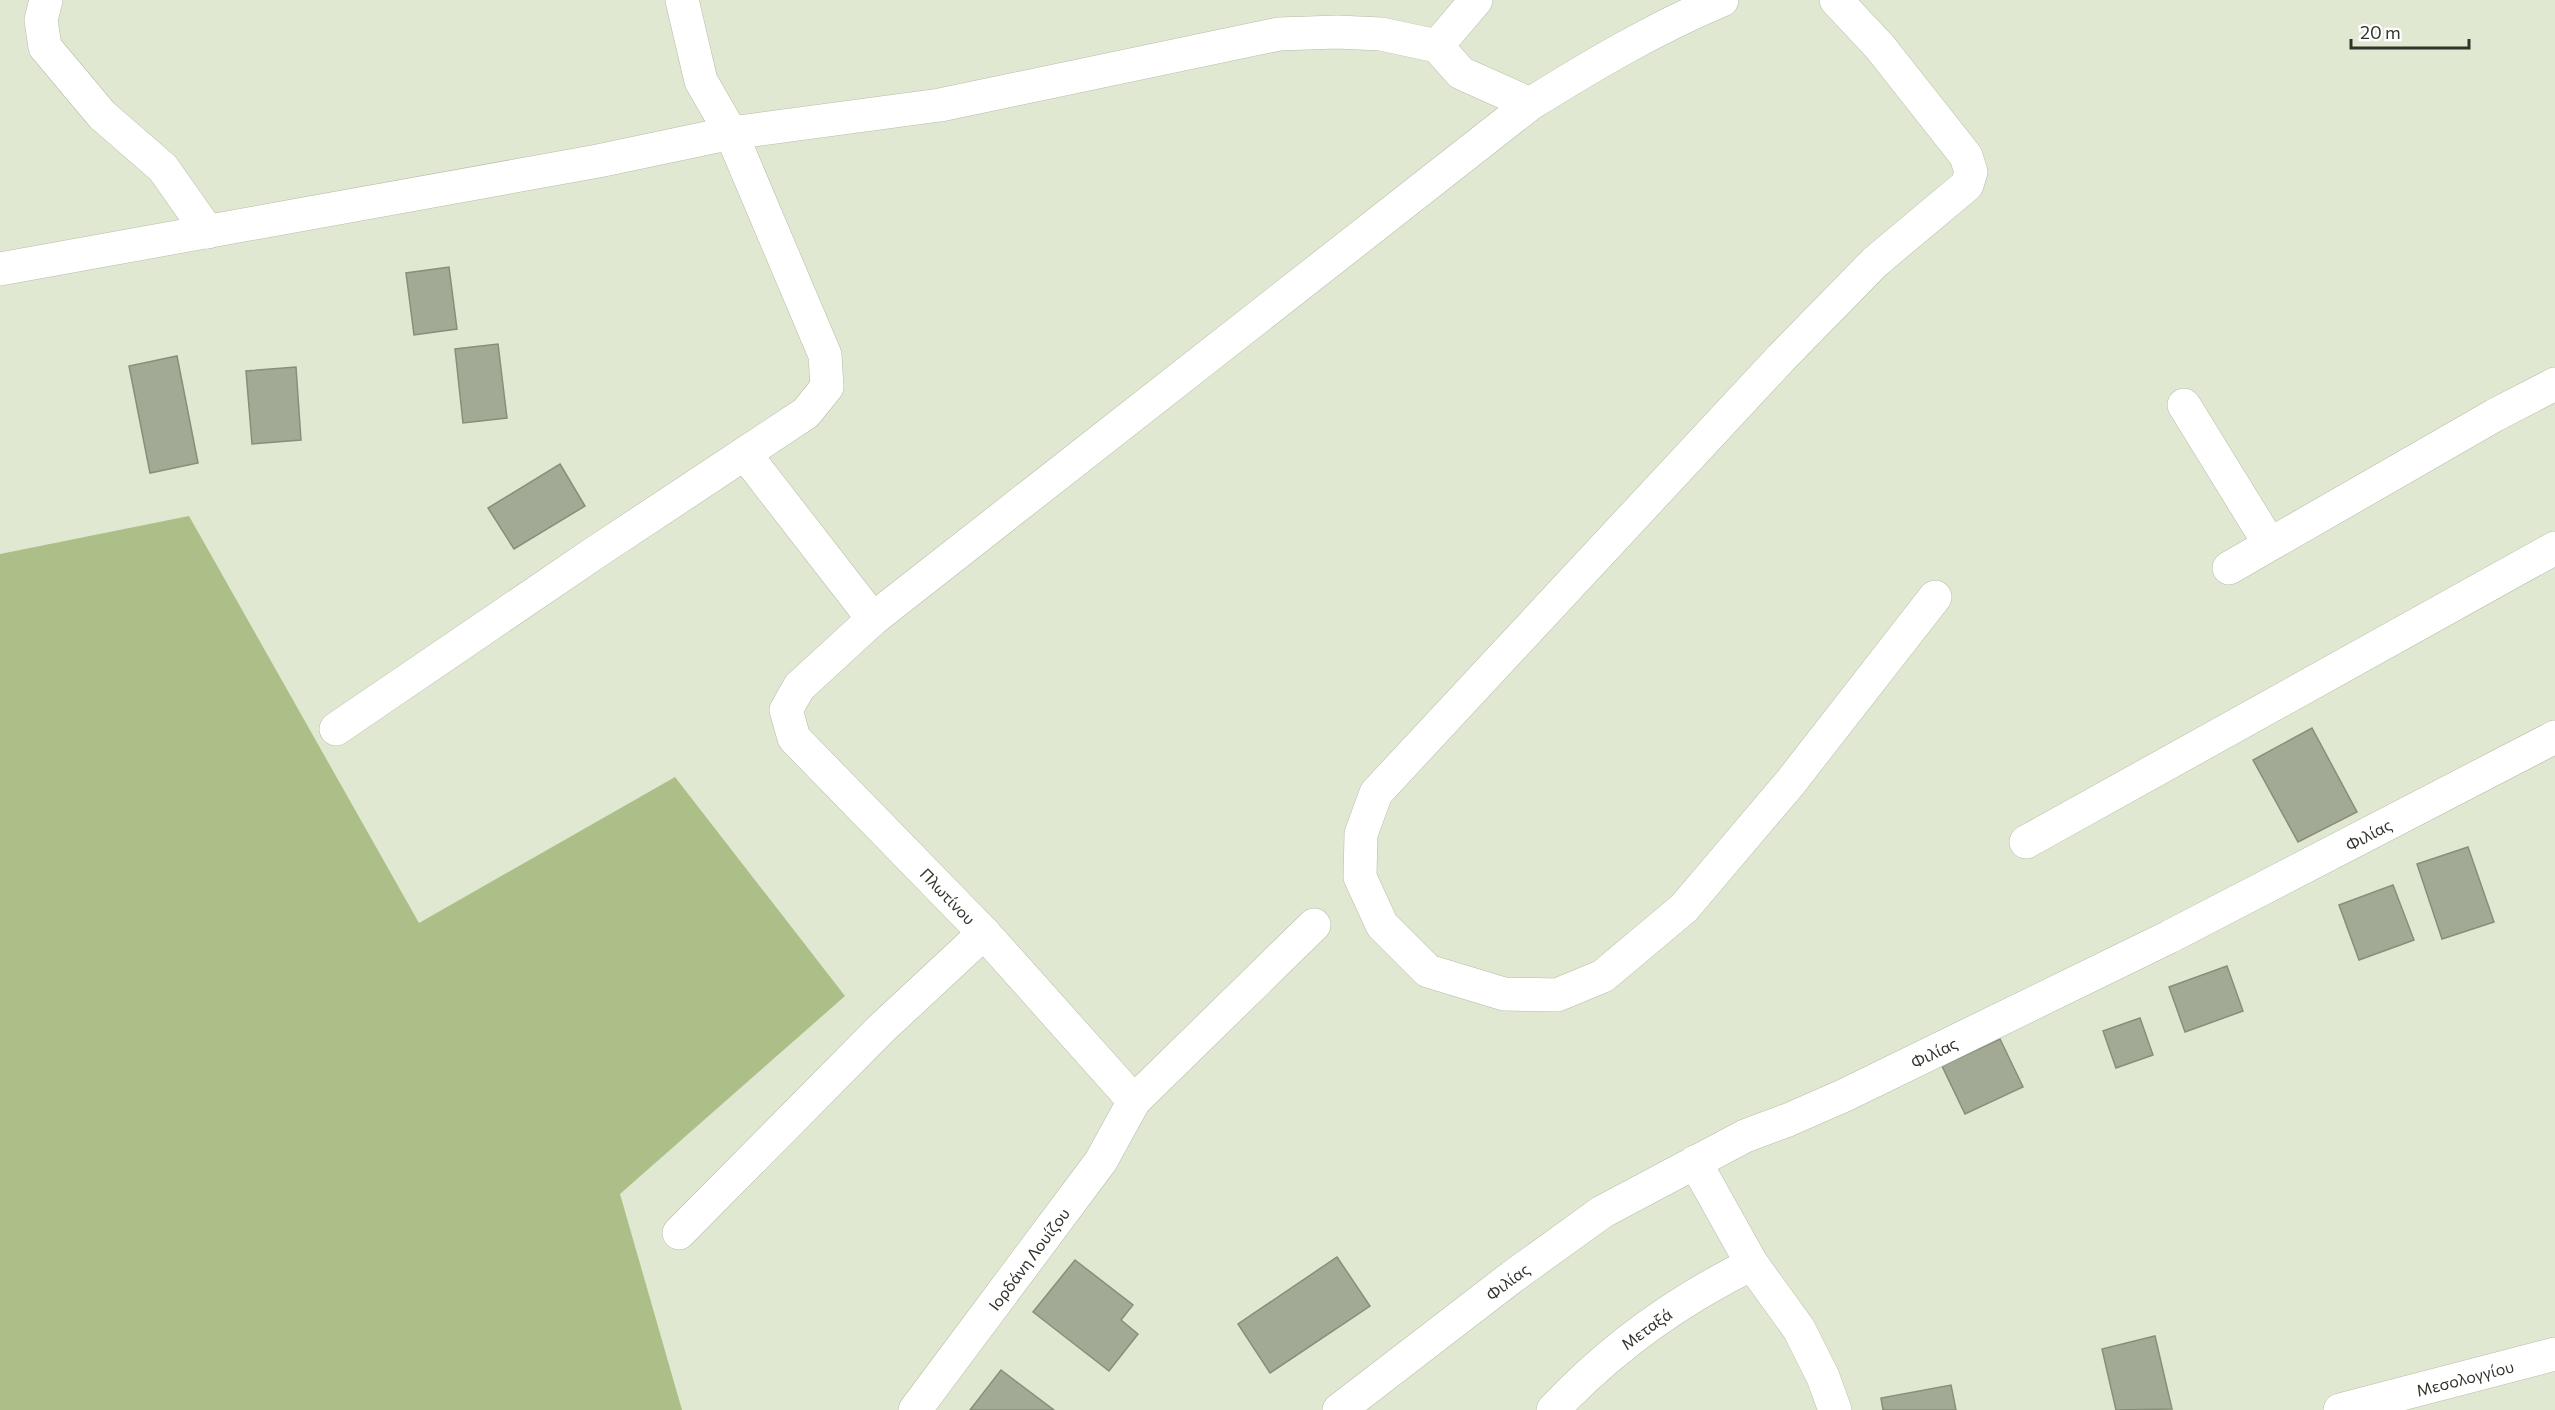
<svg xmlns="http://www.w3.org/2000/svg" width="2555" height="1410" font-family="Commissioner,sans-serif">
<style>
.green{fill:#adbf88}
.building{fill:#a2aa95;stroke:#878e79;stroke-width:1.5}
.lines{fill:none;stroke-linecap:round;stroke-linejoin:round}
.street-casing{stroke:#b5bda7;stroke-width:34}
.street{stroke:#fff;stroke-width:33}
.labels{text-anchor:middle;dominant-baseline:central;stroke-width:5;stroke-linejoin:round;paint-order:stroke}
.street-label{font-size:16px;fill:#30332b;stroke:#fff}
</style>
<rect width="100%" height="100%" fill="#e0e8d1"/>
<!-- green -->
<path class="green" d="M189,516L419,923L675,777L845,996L620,1194L682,1410H0V554Z"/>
<!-- building -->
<path class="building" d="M449,267L457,329L414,335L406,273Z
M498,344L507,418L463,423L455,349Z
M177,356L198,463L150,473L129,366Z
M296,367L301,440L252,444L246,371Z
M560,464L585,506L514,549L488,508Z
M2312,728L2357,812L2298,842L2253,760Z
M2468,847L2494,922L2442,939L2417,864Z
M2393,885L2414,940L2359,960L2339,905Z
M2227,966L2243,1011L2185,1032L2169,987Z
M2140,1018L2153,1055L2116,1068L2103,1031Z
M2000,1039L2023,1087L1965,1114L1942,1066Z
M1337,1257L1370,1306L1270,1373L1238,1324Z
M1075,1260L1133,1305L1121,1320L1138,1334L1109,1371L1033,1312Z
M2155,1336L2172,1409L2116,1410L2102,1349Z
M1001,1370L1054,1410H970Z
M1951,1385L1956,1410H1883L1881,1398Z"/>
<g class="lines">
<defs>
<g id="street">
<path d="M46,0L41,20L45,47L102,115L163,168L208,232"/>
<path d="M1836,0L1880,47L1966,156L1971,172L1967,185L1875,262L1781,358L1376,793L1361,834L1360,877L1382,925L1428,971L1504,994L1557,995L1603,976L1684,908L1790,783L1935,597"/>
<path d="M1437,46L1476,0"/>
<path d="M0,269L598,161L731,133L940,105L1279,34L1337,32L1381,34L1437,46L1461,73L1530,104"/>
<path d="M2184,405L2269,543"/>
<path d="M745,454L873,619"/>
<path d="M2229,568L2495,415L2555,384"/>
<path d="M336,729L596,552L806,413L827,387L825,355L731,133L701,81L682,0"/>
<path d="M2026,842L2555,548"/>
<path d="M1134,1101L984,933L794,738L786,710L799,687L873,619L1530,104C1591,66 1655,28 1722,0"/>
<path d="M1695,1162L1752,1264L1799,1329L1823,1377L1835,1410"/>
<path d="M679,1233L883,1027L984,933"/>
<path id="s1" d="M915,1410L1101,1161L1134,1101L1314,925"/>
<path id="s2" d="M1339,1410L1512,1277L1602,1212L1745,1136L1788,1120L1845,1095L2169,937L2555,737"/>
<path id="s3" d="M1553,1410C1610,1349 1677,1301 1752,1264"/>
<path id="s4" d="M2340,1410L2555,1354"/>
</g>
</defs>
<!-- street casing -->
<use href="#street" class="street-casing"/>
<!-- street -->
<use href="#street" class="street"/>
</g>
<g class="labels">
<!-- street labels -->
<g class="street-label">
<text stroke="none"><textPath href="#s2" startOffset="1184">Φιλίας</textPath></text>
<text transform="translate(948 896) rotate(46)">Πλωτίνου</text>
<text stroke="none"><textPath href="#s2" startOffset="698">Φιλίας</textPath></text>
<text stroke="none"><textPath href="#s1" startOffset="189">Ιορδάνη Λουίζου</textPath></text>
<text stroke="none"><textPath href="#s2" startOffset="212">Φιλίας</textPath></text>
<text stroke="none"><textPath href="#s3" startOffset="124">Μεταξά</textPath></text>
<text stroke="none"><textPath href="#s4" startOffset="129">Μεσολογγίου</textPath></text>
</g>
</g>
<!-- scale -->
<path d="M2351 39v9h118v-9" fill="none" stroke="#30332b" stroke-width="3"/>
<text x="2360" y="39" font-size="18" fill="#30332b" stroke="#ffffff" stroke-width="4.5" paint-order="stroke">20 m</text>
</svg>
